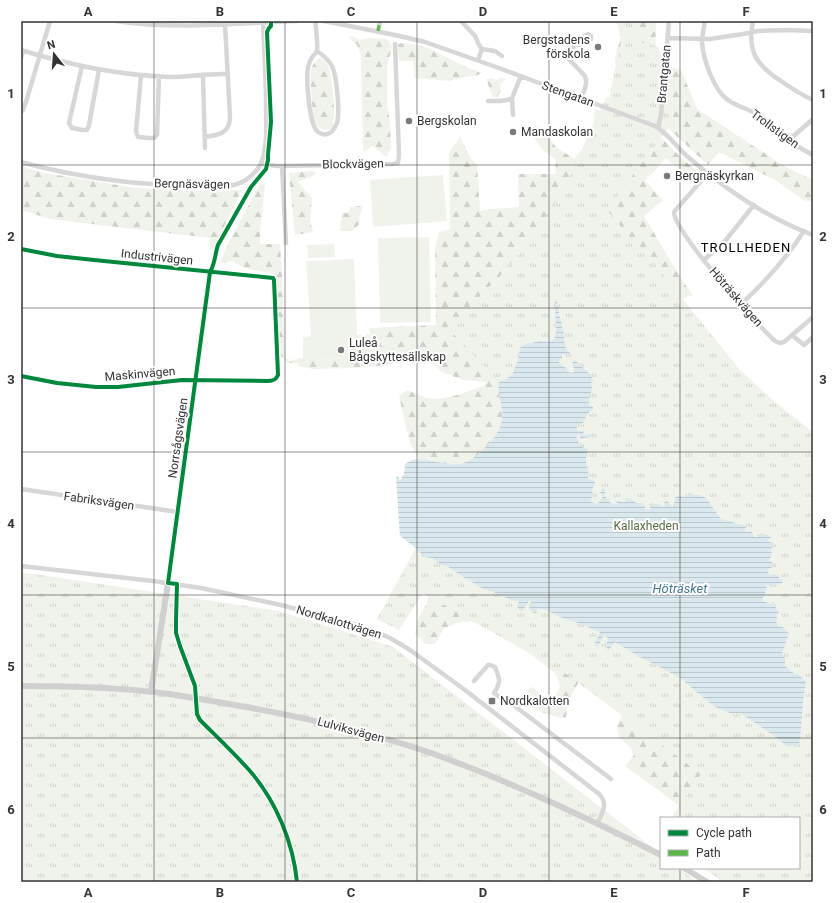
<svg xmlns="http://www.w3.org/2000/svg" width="834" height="903" font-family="Roboto,sans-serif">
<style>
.grass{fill:#f0f3ec}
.forest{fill:url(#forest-firs)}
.park{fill:url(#park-tufts)}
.water{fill:url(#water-rules)}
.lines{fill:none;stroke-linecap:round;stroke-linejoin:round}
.street{stroke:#d7d7d7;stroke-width:4.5}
.secondary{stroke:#d0d0d0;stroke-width:6}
.quiet{stroke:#58b947;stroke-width:3;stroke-dasharray:6 3;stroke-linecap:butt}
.cycleway-casing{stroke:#fff;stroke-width:6}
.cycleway{stroke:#00873e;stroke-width:4}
.grid{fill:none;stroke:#333;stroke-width:1;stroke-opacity:0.55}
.poi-dot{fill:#7a7a7a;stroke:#fff;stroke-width:1.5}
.labels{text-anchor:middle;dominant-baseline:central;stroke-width:4;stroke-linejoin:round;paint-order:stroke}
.poi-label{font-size:12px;fill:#333;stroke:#fff;text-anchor:start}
.street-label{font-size:12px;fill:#333;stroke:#fff}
.park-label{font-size:12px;fill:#586c43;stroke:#fff}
.neighbourhood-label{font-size:13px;letter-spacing:1px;fill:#000;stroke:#fff}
.water-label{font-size:13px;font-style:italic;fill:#467790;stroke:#fff}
.neatline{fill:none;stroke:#333;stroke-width:1.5}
.grid-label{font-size:13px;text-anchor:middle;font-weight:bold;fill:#333}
</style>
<defs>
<pattern id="forest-firs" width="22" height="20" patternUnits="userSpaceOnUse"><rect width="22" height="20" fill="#f0f3ec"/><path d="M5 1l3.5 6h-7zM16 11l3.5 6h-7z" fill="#ced1cb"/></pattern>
<pattern id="park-tufts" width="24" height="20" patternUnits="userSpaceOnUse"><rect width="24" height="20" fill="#f0f3ec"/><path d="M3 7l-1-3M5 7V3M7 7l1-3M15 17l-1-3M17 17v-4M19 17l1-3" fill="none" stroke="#ced1cb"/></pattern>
<pattern id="water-rules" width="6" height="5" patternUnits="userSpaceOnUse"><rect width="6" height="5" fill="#dbe9ee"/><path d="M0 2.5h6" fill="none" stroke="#bcc8cd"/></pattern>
</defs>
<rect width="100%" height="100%" fill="#fff"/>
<!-- grass -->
<path class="grass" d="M443,175L447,221L373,227L370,180Z
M429,237L431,322L380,323L378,238Z
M334,244L335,257L308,258L307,245Z
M354,259L357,335L375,334L380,341L381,359L303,358V337L311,336L306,261Z"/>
<!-- forest -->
<path class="forest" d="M612,21H656L655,58L617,78L615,58L623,27Z
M352,36L360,40L368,38L387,39L392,46L387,67V105L390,122L391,148L386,157L373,146L363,152L361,55L357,45L349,38Z
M397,43L411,44L428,48L464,66L482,73L478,75L465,77L449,81L415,78L413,61H399Z
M320,58C323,60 325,61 327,64C332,71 337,120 332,127C330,130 327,130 324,130C321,129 318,127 316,125C312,116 312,98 311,88C310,77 309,64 320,58Z
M668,66L681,70L697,109L784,166L813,180V202L803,200L777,181L719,152L708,165L670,130L664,122Z
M491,78L497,80L501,78L506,79L500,85L501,91L497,97H493L486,79Z
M595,109L651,131L667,143L681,158L695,169L699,175L694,181L666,158L645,181L663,200L644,216L682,280L693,295L674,302L501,402C502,409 504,416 502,423C497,440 475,462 458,464C445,465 431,461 418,459L410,443L399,396L407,390L426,398L438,399L458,395L483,386L487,382L463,380L442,372L419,353L390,365L353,368L313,369L298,366V363H288L281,356L275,274L248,269L231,261L219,264L229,242L260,184H265L260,233V244H280L282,274L285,357L290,361L299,358L380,359V341L375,334H370L369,328L436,325L435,248L439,232L450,229L449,152L460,137L471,159L477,165L480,211L491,209L519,207L518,174H555L556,160L542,149L527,128L541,126L555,146L574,159L592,138Z
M21,166L45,173L135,188L200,191L242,190L213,249H210V238L50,219L21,210Z
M315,171V175L298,182L312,198L310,221L313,232L295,235L289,173Z
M363,206L359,218L360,223L353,231H340L342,213H348L350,207Z
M429,589L805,793L813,882H723L704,868H799V818L681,807L625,766L634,755L630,747L619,737L617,726L623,713L580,680L573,692L567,705L566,718C559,718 554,716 547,714C531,709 528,707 528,689L533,687L541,695L551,700L558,692L560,686L556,674L511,638L471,621L457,623L444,628L435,644H426L415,634L419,617L427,603Z"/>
<!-- park -->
<path class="park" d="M617,21H634L635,41L659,47L674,120L607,210L627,234L653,262L740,370L775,402L813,432V882H723L704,868H799V818H671L701,774L568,675L423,593L399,630L377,619L414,551L525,410L448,328L499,277L526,246L564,189L606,97L609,98L621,42Z
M21,572L279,611L393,647L661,854V868H679L697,882H21Z"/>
<!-- water -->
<path class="water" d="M556,299L564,335L565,347L570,353L572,354V357L569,354H562V358L560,359L559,363L566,368L568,372L573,373L574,371V368L572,365L573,361L575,360C579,365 593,375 593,380C593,381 592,382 591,383C594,391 588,396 589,405L593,407V409C589,412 585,417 584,422L577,425V430L578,431H584L583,434L585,435L587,434L591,435L590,437L583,438L581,439L580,438V435L578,433V435L576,437L578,440L579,445L577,446H581L584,448H587L588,450L587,452L588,456L586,457V465L588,467L587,468L589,475L588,477V479L593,480L595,482L594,484L595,486L593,487L592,491L593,495L591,499V502L597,504L603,497L600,492H602L601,490L603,488L606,490L604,496L608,499L610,498V499L608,501H611L609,502L616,505L618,503L616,502V501H620L622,502H626V501L625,499L626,498L632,499L636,503H641L645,506V510L651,509L650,507L659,504L661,507L664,506L665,500H666L672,506L676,507L677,506L674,503L676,496H681L687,497L691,493L693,495H699L706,498L721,519L746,526L745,531L748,532L749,531L752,532L754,537H758L759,535L762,534V535H769L771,538H769L768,540L771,543L772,542L773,544L771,552H772L771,555L772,556L768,560L771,561L772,563L771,566L772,567L767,571L770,575L775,574L777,576L779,577V580L781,578L783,582L782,583C779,583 777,586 774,586C771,586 770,585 767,585L766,587L767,589L765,592V596L762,598L763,600V601L771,604L773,602L774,604L776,605V610L777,611L778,610L779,612L776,616L777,618L776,621L778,626L780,627L781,626L786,630L787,632L789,633L782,654L785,658V666L795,674H798L806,682L803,703L800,740L799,744L788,747L770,733L740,713H730L717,708L706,700L679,677L640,657L615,642L608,651L606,646L608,638L604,635L598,647L596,646L595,643L600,632C594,631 589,627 583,625C575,621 566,620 558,616C551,613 545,608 538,609L536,613H534L530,610L529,608L532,603L529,601L522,612L517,607L519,601H515L511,600L491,591L483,589L469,580L466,579L447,566L440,564L432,558L425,557L412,545L400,536L396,478L398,476L400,480L402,479V476L404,474V471L405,468L404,465C408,462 412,459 418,459C420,459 424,460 427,460C439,462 454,467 466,462C473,459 478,454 484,449C491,442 498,434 501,424C506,410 496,396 499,382L508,378L513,373L518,360L520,348L523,345L540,341L549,342L554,339L556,332L555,302Z"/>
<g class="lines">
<!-- street -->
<path class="street" d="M116,21C176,30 237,23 297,21
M315,21C316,26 318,48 317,51C316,53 314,55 313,56C310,60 309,63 308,67C306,78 309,126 318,132C321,134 324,135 327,134C332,133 335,128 337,123C340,112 337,77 332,66C328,59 323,55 317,51
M324,21L395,35L425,42L499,68L655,126C668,133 676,147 688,157C725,189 767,218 813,235
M705,21C704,28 702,35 702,42C703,59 714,91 728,100C739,108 753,110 764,118C769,123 774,128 780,133C790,142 801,149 813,155
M753,21C747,51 756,65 781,81C791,88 802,95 813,100
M462,22L475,36L479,45L482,49L478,60
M378,31L380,21
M668,38L710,39L743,34L758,31L786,30L813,31
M576,45L585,44L591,39V36L588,34C581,38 571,49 566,56L585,76C588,84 584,91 581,98
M482,49L495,51L502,56
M21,50C69,65 119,75 169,77C189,77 208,73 228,74
M21,58L23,51
M82,66L69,123L72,128L82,130H87L89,125L99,70
M141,75L136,132L138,137L149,138H154L157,135L159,76
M203,76L205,148
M488,101C496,101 506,102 512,98
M21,112L23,110L26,102L50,21
M513,115L512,98L521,76
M658,128L661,115L669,21
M205,137C218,135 230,134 230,116L225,24
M789,140L813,119
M21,162C53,171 86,177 119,181C142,184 165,185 189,185C204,186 222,189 237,184C247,181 257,172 261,163C268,148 266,119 266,103C266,76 264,48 263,21
M261,163L269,165L277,166L393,164L398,163L399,155L395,44
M282,166L286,243
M708,173L674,212C673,230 758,326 775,341L780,343L784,342L813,317
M21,249L57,256L94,260L273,278L274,280L278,375C276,380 273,381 268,381L182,380L118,387H96L57,383L21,376
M704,260L725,241L754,205
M741,304C765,282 786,259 804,231
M793,336L804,345L813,337
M21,489L178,512
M21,566L153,581L201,588L281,605L357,625L374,631L390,638L410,650L465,690L599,794C609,804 602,813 597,824
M474,681L488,665H490L495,667C500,679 501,682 494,693L501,698L512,704L611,779"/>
<!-- secondary -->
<path class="secondary" d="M21,686C70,686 120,687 169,694C257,708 346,724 431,753C510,781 586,817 661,855
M151,692L168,583L210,272
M684,868L707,882"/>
<!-- quiet -->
<path class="quiet" d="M378,31L380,21"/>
<defs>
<path id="cycleway" d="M271,21V26L269,28L267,32L271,122L268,155V160L266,169L251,187L218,245C215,254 215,264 210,272L168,583L177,584L176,620V633L180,646L195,686L197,714L200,720C217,737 234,753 250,771C276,801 293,842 297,882
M21,249L57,256L94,260L273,278L274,280L278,375C276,380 273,381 268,381L182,380L118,387H96L57,383L21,376"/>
</defs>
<!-- cycleway casing -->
<use href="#cycleway" class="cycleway-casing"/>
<!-- cycleway -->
<use href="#cycleway" class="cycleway"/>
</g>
<!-- grid -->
<path class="grid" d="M154,21V882M285,21V882M417,21V882M549,21V882M680,21V818M21,165H813M21,308H813M21,452H813M21,595H813M21,738H813M680,868V882"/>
<!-- markers -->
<g class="poi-dot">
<circle cx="598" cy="47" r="4"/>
<circle cx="409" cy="121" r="4"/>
<circle cx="513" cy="132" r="4"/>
<circle cx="667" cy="176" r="4"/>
<circle cx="341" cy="350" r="4"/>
<rect x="488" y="697" width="8" height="8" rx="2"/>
</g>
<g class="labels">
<!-- poi labels -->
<g class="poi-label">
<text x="590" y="40" text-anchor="end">Bergstadens<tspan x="590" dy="14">förskola</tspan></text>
<text x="417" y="121">Bergskolan</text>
<text x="521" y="132">Mandaskolan</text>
<text x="675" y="176">Bergnäskyrkan</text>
<text x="349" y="343">Luleå<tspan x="349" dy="14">Bågskyttesällskap</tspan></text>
<text x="500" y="701">Nordkalotten</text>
</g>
<!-- street labels -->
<g class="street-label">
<text transform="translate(664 74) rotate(-85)">Brantgatan</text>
<text transform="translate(568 94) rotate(20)">Stengatan</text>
<text transform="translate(775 129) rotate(36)">Trollstigen</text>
<text transform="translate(353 164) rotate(-1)">Blockvägen</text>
<text transform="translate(192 184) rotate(1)">Bergnäsvägen</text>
<text transform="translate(157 257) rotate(6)">Industrivägen</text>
<text transform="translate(736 297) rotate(49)">Höträskvägen</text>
<text transform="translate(140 374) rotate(-5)">Maskinvägen</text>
<text transform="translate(178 438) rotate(-82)">Norrsågsvägen</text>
<text transform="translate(99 501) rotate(8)">Fabriksvägen</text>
<text transform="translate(339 622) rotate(17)">Nordkalottvägen</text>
<text transform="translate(351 730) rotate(15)">Lulviksvägen</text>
</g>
<!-- park labels -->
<g class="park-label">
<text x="646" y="526">Kallaxheden</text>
</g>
<!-- neighbourhood labels -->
<g class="neighbourhood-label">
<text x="746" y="247">TROLLHEDEN</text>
</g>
<!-- water labels -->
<g class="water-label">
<text x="680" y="588">Höträsket</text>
</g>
</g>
<!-- border -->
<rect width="834" height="903" fill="none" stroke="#ffffff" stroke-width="44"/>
<!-- legend -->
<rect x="660" y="817" width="140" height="52" fill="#ffffff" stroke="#adadad"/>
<rect x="668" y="830" width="20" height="6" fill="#00873e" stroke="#adadad"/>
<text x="696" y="837" font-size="12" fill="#333333">Cycle path</text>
<rect x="668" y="850" width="20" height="6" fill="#58b947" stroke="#adadad"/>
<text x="696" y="857" font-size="12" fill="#333333">Path</text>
<!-- north arrow -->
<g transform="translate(54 54) rotate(343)" stroke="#ffffff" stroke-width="3" paint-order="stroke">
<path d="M0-3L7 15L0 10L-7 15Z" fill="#333333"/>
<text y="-6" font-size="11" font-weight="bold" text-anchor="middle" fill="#333333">N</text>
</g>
<rect x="22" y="22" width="790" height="859" class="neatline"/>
<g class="grid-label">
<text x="88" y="16">A</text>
<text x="220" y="16">B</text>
<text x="351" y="16">C</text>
<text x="483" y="16">D</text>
<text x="614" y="16">E</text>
<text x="746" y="16">F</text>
<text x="11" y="98">1</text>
<text x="823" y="98">1</text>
<text x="11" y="241">2</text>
<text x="823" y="241">2</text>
<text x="11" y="384">3</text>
<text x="823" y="384">3</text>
<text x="11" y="528">4</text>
<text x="823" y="528">4</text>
<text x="11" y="671">5</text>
<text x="823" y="671">5</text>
<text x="11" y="814">6</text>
<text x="823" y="814">6</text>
<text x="88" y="897">A</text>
<text x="220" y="897">B</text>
<text x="351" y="897">C</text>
<text x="483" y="897">D</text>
<text x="614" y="897">E</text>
<text x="746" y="897">F</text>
</g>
</svg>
